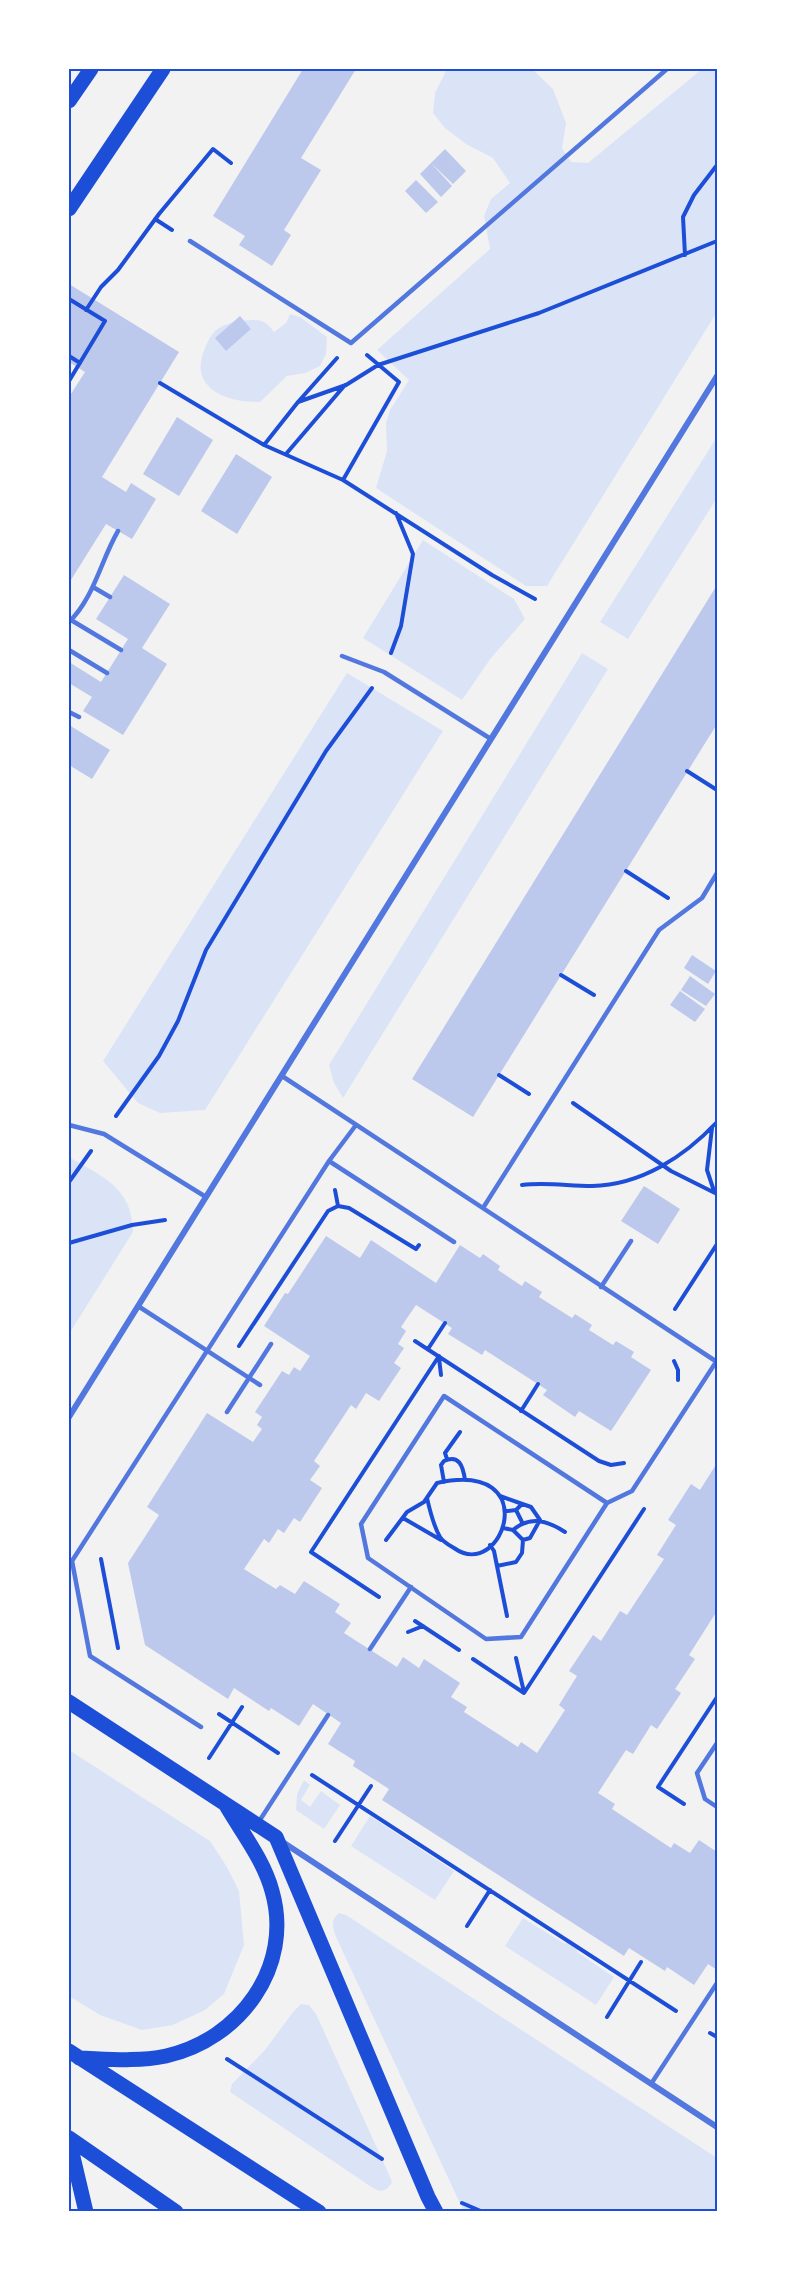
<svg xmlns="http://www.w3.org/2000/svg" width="786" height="2281" font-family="Roboto,sans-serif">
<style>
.green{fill:#dbe4f7}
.building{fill:#bdc9ec}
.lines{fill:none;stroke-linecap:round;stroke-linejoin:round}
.path{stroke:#1d4ed8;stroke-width:4}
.service{stroke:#5277de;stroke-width:4.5}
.minor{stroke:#5277de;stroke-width:6}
.primary{stroke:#1d4ed8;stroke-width:15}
.neatline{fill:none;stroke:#1d4ed8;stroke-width:2}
</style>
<rect width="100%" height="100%" fill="#f2f2f2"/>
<!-- green -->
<path class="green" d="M447,69H532L553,89L566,123L562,148L571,162L588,163L702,69H717V312L547,586H526L376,488L387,451L386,423L390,410L409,380L377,350L490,249L484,216L491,199L510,183L493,158L466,144L445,128L433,113L435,93Z
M290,314L300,317L327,337L326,354L320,366L305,373L287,376L260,402C234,403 196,393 201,361C203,352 208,338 215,331C224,322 252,317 264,322C268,324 272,329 274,332L286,323Z
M717,437V498L628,639L600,622Z
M423,540L514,599L525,619L491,658L462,700L363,638Z
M582,653L608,669L343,1098L334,1083L329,1065Z
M347,673L443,731L205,1110L160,1113L138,1103L103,1061Z
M69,1157C103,1177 132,1187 133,1232L69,1334Z
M69,1750L210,1841L227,1867L239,1891L244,1945L224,1994L205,2010L173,2025L142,2030L100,2015L69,1996Z
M304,1780L310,1785L301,1800L310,1807L321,1791L340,1805L324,1829L296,1810L297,1794Z
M370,1816L454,1871L435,1900L351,1846Z
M339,1913L346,1915L717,2158V2212H464L336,1937C333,1928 330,1920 339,1913Z
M523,1918L565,1944L566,1942L578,1949L577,1952L614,1977L596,2005L505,1946Z
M301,2004L309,2005L316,2014L387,2170L392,2182C389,2188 386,2190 380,2191L373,2188L230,2092L232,2084L265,2050L293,2012Z"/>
<!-- building -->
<path class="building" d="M303,69H356L301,158L321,170L284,230L291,235L272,266L239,245L245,236L213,216Z
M445,149L466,171L453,184L431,163Z
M431,163L452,186L441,197L420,174Z
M416,180L438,202L426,213L405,191Z
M69,284L179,352L102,477L126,492L131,483L156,499L132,539L106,524L69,583V397L85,372L69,362Z
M240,316L251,329L226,351L215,338Z
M177,417L213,440L179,496L143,474Z
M236,454L272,477L237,534L201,511Z
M124,575L170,604L142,648L167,664L123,735L83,711L92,697L69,683V662L101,682L128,639L96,619Z
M717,585V724L473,1117L412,1079Z
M69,725L110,750L92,779L69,765Z
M692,955L716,971L708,984L684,968Z
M690,976L715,994L706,1006L681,990Z
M680,991L705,1009L695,1022L670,1005Z
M644,1186L680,1209L658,1244L621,1221Z
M326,1236L360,1258L371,1240L436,1283L460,1245L480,1258L483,1254L500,1266L498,1270L522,1286L525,1281L542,1292L539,1297L572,1318L575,1314L592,1325L589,1330L613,1345L616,1341L634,1352L631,1357L651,1370L611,1431L579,1411L575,1417L543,1395L547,1390L485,1350L482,1355L448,1334L452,1328L416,1305L401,1327L406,1331L398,1344L404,1348L394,1363L401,1368L379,1401L366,1393L356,1409L351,1405L314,1461L320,1466L310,1480L322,1488L300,1522L294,1518L284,1533L278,1529L269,1543L264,1539L244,1569L276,1589L280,1585L295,1594L304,1581L340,1604L335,1612L351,1623L344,1633L397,1667L403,1657L419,1668L424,1659L460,1683L451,1697L467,1707L464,1712L518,1747L521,1742L537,1753L565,1710L559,1705L577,1676L569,1671L593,1635L601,1641L620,1611L627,1615L664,1559L657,1555L676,1525L668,1520L691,1484L700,1490L717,1463V1611L689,1655L695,1659L675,1689L681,1693L657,1729L651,1725L633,1754L626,1750L598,1793L615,1804L612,1809L671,1848L674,1843L690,1853L699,1840L717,1852V1970L708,1964L694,1985L667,1967L665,1971L629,1948L624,1956L382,1800L389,1789L353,1766L355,1761L328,1744L341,1723L313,1704L299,1726L271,1708L269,1711L234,1688L228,1699L145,1645L128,1563L159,1515L147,1507L207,1413L253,1442L262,1429L257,1425L262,1417L255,1412L282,1371L289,1375L294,1367L300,1371L310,1356L264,1326L285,1293L288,1294Z"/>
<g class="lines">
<!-- path -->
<path class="path" d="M155,219L172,230
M685,255L683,217L694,195L717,165
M69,299L105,321L69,381
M86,310L101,287L118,270L159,214L213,149L231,163
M69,356L80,363
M160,383L264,445L343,480L492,575L535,599
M298,402L337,358
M264,445L298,402L346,385L378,365L539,313L717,241
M286,454L345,385
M343,480L399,382L367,355
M391,653L401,626L413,554L396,513
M687,771L717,790
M626,871L668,898
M561,975L594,995
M499,1075L529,1094
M573,1103L671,1171L717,1194
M116,1116L159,1056L178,1021L206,950L326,751L372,688
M712,1128L707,1170L714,1191
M69,1182L91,1151
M522,1185C546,1182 568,1186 592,1186C641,1185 684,1157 717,1122
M335,1190L338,1206
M69,1243L132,1225L165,1220
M675,1309L717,1244
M415,1341L599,1461L611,1465L624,1463
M239,1346L328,1211L338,1206L349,1208L416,1249L419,1245
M428,1349L445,1323
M439,1358L441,1375
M674,1361L678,1370V1380
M521,1411L538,1384
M447,1459L445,1453L460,1432
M444,1482L441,1465L444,1461C459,1454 463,1466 465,1480
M500,1496L531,1507L540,1520L530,1538L523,1540L513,1530
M516,1510L522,1522
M507,1511L516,1510L522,1504
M403,1518L441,1540
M503,1528L513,1530C531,1515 548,1521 565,1532
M386,1540L407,1512L424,1502L437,1483C545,1459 503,1583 454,1548C449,1545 443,1542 440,1537C433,1525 430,1511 427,1498
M490,1545L494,1551L507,1616
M101,1559L118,1648
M497,1566L516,1562L522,1553L523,1540
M379,1597L311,1552L439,1356
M415,1621L459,1650
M408,1632L423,1626
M516,1658L524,1692
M473,1659L524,1693L644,1509
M219,1714L278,1753
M209,1758L242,1707
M312,1775L676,2011
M684,1804L658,1787L717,1697
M335,1841L371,1786
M467,1926L490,1890
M607,2017L641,1962
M710,2033L717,2037
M227,2059L382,2159
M462,2203L483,2212"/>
<!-- service -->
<path class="service" d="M190,241L351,343L667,69
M93,587L110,597
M71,620L121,650
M69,622C94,598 101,560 118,531
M69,650L107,673
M342,656L384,672L491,739
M69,712L79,717
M282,1076L717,1362
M69,1125L104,1134L206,1197
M329,1161L454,1242
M483,1208L659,930L702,898L717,873
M601,1287L631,1241
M138,1306L260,1385
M444,1396L607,1503L521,1637L486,1639L368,1558L361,1524Z
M227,1412L271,1344
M607,1503L632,1491L716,1362
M370,1649L411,1587
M201,1727L90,1656L72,1561L329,1161L356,1125
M717,1743L697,1773L705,1799L717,1807
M258,1823L328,1715
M651,2084L717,1983"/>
<!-- minor -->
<path class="minor" d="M69,1417L717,376
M281,1841L717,2127"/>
<!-- primary -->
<path class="primary" d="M69,101L91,69
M69,209L163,69
M69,1702L276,1837L428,2197L436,2212
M69,2051L319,2212
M79,2058C108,2059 137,2062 166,2056C239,2040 294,1967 272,1891C264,1861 243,1834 227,1807
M69,2138L176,2212
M69,2140L86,2212"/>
</g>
<!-- border -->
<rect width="786" height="2281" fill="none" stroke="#ffffff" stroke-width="141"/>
<rect x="70" y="70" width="646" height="2140" class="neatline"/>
</svg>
